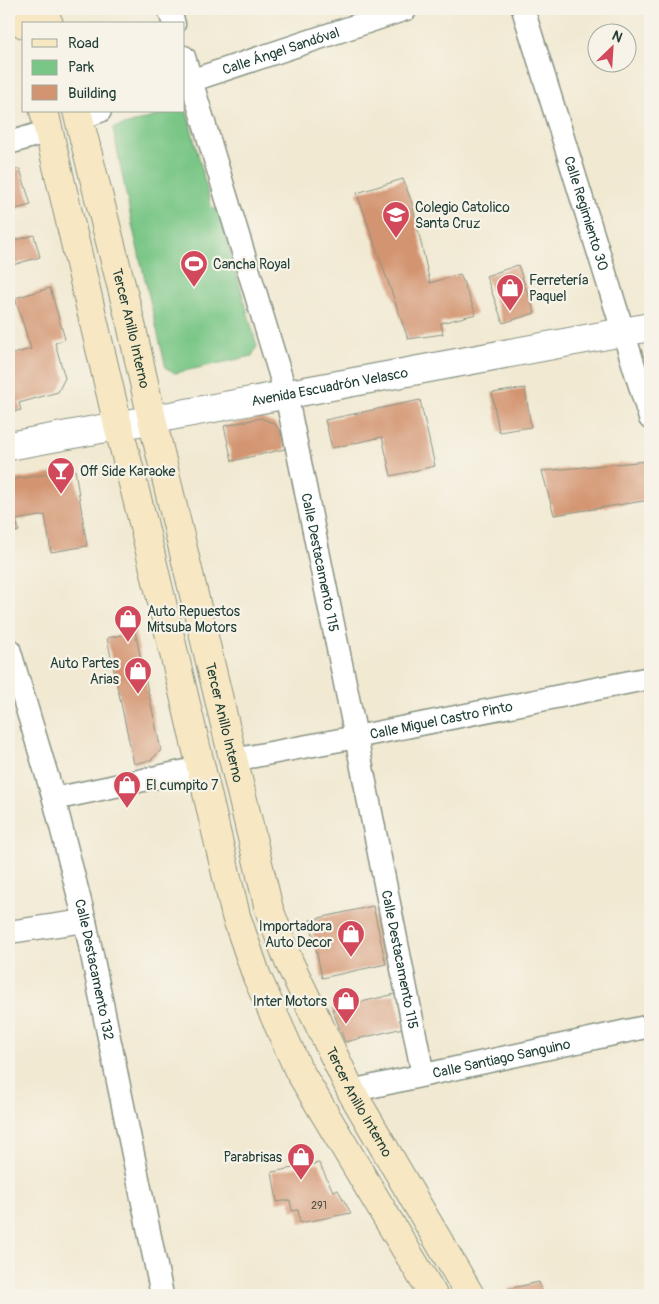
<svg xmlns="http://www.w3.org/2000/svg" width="659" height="1304" font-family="Pangolin,sans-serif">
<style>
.green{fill:#79c686;stroke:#4c825d}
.building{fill:#d39471}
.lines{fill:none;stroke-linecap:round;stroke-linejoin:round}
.minor-casing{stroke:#889383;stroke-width:25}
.tertiary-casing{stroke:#889383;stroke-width:30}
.secondary-casing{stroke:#889383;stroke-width:30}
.minor{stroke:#fff;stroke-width:22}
.tertiary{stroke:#fff;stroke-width:28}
.secondary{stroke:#f7e8c3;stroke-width:28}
.labels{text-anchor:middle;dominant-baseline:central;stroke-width:4.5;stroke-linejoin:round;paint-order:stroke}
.number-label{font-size:11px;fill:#4c5343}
.street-label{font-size:14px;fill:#1f3d34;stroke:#f7f3e8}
.poi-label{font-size:14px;fill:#1f3d34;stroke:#f7f3e8;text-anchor:start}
</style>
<rect width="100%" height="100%" fill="#f7f3e8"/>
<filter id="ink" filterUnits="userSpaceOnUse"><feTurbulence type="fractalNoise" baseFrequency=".02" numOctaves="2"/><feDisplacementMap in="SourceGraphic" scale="10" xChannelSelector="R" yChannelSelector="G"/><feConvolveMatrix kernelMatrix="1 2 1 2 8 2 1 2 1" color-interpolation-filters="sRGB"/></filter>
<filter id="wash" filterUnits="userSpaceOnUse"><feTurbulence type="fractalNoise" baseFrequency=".0096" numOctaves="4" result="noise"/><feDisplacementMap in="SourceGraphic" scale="20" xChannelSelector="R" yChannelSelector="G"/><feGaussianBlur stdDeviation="1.12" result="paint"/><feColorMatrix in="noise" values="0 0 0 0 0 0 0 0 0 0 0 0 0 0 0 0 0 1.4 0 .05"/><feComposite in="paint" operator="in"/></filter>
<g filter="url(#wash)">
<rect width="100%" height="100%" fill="#f1e9d2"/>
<!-- green -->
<path class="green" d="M186,108L212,209L218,208L257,346L252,356L175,373L166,368L133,229L113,128L175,111H184V109Z"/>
<g id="blocks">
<!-- building -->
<path class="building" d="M20,169L31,205L9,211V172Z
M403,179L412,203L430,283L460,274L476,314L441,323L443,334L408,339L357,193Z
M34,235L40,257L9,266V242Z
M518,265L535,313L503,323L486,276Z
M50,288L65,339L55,343L65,378L58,392L19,403L21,410L9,413V355L31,349L15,298Z
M525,388L531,427L499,432L492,393Z
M420,400L435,466L391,476L382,437L332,448L325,420Z
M261,418L275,424L281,432L285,449L232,461L224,426Z
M647,461L650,469V500L554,515L542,471Z
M75,470L87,546L51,552L45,515L16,520L19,531L9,533V480Z
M135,632L161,750L151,760L134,764L107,638Z
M373,906L386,964L322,978L310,920Z
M395,994L403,1028L345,1042L332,1009Z
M319,1163L333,1191L338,1190L351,1213L300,1223L298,1210L292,1211L290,1200L277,1202L272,1172Z
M539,1282L542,1295H510L508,1289Z"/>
</g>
</g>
<g filter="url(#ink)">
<use href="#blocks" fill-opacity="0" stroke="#889383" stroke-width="1"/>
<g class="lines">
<defs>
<g id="minor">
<path d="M169,9L174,24"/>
<path id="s1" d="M523,9L650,418"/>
<path id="s2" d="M184,57L286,394L356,737L423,1075"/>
<path id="s3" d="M184,83L406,9"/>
<path d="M79,118L100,111"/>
<path d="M9,143L49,131"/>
<path id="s4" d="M9,649L54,799L85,921L162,1295"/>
<path id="s5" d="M233,760L356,737L650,678"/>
<path d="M54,799L200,768"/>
<path d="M9,932L85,921"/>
<path id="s6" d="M351,1091L650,1026"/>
</g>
<g id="tertiary">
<path id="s7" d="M9,446L650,327"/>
</g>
<g id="secondary">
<path d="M21,9L24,24"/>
<path d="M42,9L49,24"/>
<path d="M44,111L118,425L143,522L236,916L257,977L298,1069L433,1295"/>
<path id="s8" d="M77,111L131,324L152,419L269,909L289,962L351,1091L470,1295"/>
</g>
</defs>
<!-- minor casing -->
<use href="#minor" class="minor-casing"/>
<!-- tertiary casing -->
<use href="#tertiary" class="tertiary-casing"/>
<!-- secondary casing -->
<use href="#secondary" class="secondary-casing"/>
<!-- minor -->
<use href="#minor" class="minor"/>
<!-- tertiary -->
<use href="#tertiary" class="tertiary"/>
<!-- secondary -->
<use href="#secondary" class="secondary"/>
</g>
</g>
<!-- icons -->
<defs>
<symbol id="school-pin" viewBox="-11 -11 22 30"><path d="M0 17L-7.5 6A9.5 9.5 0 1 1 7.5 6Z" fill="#d1495b" stroke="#f7f3e8"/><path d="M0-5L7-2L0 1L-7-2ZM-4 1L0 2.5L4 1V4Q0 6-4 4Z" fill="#fff"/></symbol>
<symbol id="stadium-pin" viewBox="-11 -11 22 30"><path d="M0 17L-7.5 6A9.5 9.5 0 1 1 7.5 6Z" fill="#d1495b" stroke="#f7f3e8"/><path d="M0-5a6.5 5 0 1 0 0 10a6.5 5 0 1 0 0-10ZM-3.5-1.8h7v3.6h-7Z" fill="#fff"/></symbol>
<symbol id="shop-pin" viewBox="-11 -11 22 30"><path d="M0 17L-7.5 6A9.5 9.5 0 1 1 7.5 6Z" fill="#d1495b" stroke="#f7f3e8"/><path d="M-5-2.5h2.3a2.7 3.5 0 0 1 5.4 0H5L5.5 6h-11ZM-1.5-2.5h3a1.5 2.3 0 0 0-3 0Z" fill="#fff"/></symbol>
<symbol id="bar-pin" viewBox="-11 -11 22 30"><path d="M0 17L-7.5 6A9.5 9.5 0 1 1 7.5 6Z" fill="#d1495b" stroke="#f7f3e8"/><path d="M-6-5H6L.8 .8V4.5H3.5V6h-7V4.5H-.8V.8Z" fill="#fff"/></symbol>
</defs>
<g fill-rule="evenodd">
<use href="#school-pin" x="380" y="199" width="32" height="43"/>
<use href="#stadium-pin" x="178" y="248" width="32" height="43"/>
<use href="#shop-pin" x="494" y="272" width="32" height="43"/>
<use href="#bar-pin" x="45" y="455" width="32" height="43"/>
<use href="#shop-pin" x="112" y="603" width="32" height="43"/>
<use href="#shop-pin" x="122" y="655" width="32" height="43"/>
<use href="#shop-pin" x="111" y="769" width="32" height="43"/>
<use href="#shop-pin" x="335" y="918" width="32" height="43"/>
<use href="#shop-pin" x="330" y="985" width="32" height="43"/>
<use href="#shop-pin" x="285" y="1141" width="32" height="43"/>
</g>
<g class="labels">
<!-- number labels -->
<g class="number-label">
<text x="319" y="1205">291</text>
</g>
<!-- street labels -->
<g class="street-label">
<text stroke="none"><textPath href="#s3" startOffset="102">Calle Ángel Sandóval</textPath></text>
<text stroke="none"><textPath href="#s1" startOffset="214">Calle Regimiento 30</textPath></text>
<text stroke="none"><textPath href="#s8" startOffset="224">Tercer Anillo Interno</textPath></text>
<text stroke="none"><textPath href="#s7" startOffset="326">Avenida Escuadrón Velasco</textPath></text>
<text stroke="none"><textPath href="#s2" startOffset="524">Calle Destacamento 115</textPath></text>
<text stroke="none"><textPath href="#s5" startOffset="212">Calle Miguel Castro Pinto</textPath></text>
<text stroke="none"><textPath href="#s8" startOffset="629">Tercer Anillo Interno</textPath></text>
<text stroke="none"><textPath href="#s2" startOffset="929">Calle Destacamento 115</textPath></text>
<text stroke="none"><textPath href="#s4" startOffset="332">Calle Destacamento 132</textPath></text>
<text stroke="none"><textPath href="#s6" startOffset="154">Calle Santiago Sanguino</textPath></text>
<text stroke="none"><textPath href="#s8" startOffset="1034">Tercer Anillo Interno</textPath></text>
</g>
<!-- poi labels -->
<g class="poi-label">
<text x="415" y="207">Colegio Catolico<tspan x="415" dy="16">Santa Cruz</tspan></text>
<text x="213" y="264">Cancha Royal</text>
<text x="529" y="280">Ferretería<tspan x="529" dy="16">Paquel</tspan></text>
<text x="80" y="471">Off Side Karaoke</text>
<text x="147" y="611">Auto Repuestos<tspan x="147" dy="16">Mitsuba Motors</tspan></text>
<text x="119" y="663" text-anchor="end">Auto Partes<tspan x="119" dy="16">Arias</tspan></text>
<text x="146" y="785">El cumpito 7</text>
<text x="332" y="926" text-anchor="end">Importadora<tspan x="332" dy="16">Auto Decor</tspan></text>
<text x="327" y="1001" text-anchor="end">Inter Motors</text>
<text x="282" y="1157" text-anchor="end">Parabrisas</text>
</g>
</g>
<!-- margin -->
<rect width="659" height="1304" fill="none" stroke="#f7f3e8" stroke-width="30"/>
<!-- legend -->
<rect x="22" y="22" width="162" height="90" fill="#f7f3e8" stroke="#a1aaa0"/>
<rect x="32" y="39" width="25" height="8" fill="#f7e8c3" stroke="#a1aaa0"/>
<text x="68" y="48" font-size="15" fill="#1f3d34">Road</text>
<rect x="32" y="60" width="25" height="15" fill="#79c686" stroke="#a1aaa0"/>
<text x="68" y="72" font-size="15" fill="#1f3d34">Park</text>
<rect x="32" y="85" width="25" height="15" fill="#d39471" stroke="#a1aaa0"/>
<text x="68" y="98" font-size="15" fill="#1f3d34">Building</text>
<!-- north arrow -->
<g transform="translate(612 48) rotate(25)"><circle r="24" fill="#f7f3e8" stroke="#a1aaa0"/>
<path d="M0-4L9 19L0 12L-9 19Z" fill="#d1495b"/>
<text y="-8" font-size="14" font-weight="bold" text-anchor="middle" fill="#1f3d34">N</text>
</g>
</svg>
